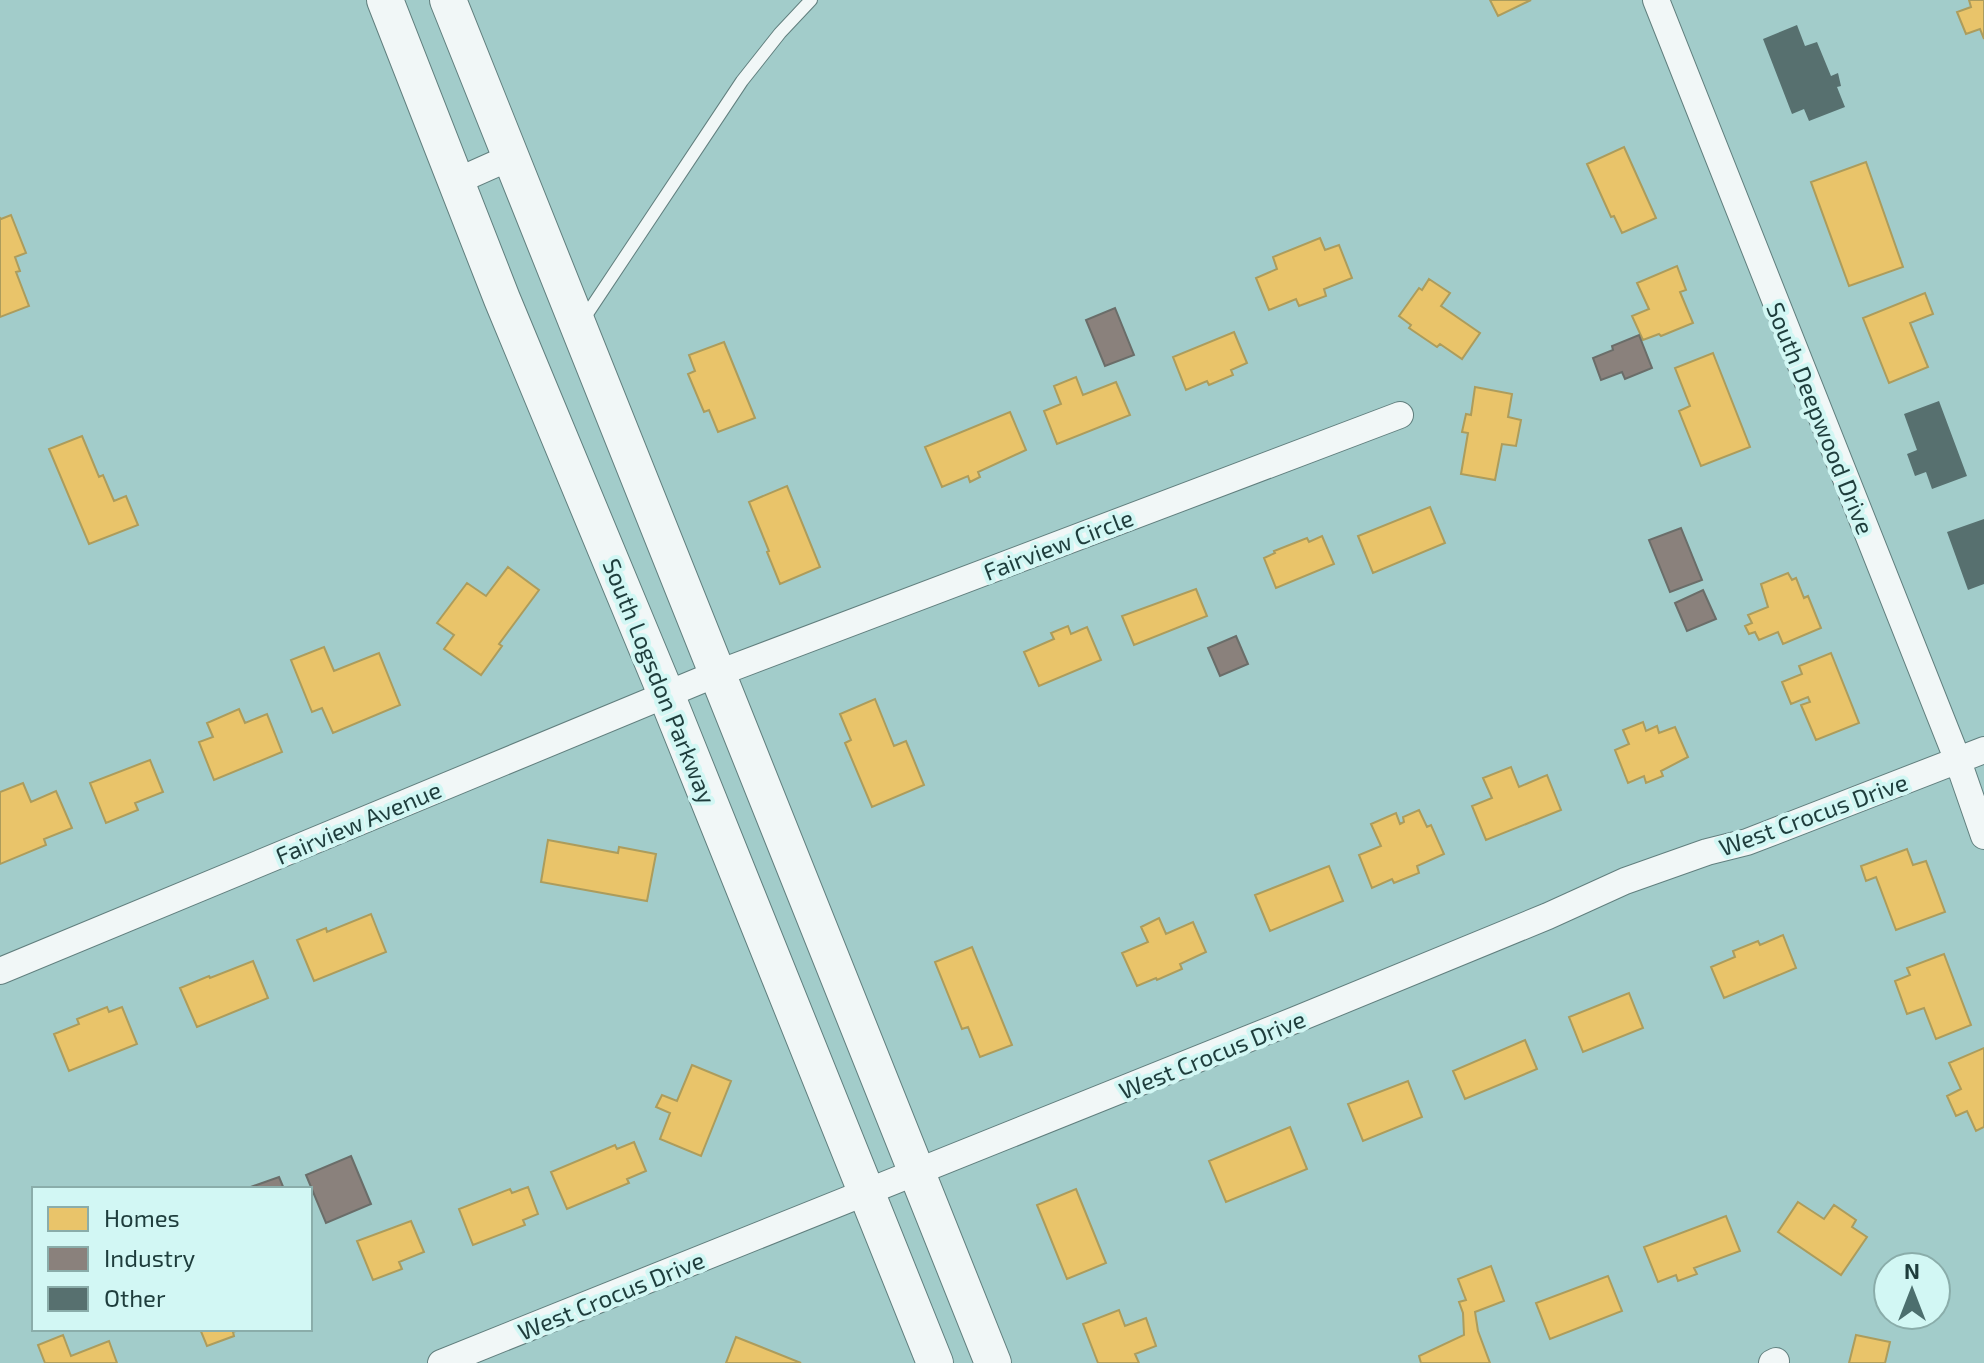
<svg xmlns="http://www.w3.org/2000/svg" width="1984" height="1363" font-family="'Exo 2',sans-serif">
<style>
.homes{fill:#e9c46a;stroke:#ac9c5c;stroke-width:2}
.industry{fill:#8a817c;stroke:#6a6d69;stroke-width:2}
.building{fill:#57706f}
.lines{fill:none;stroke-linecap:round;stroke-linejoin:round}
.lane-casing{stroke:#617f7e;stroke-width:14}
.street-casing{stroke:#617f7e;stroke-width:28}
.secondary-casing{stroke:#617f7e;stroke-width:38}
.lane{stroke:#f1f7f7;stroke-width:12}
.street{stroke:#f1f7f7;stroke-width:26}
.secondary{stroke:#f1f7f7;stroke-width:36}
.labels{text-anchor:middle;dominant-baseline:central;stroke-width:8;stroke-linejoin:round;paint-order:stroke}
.street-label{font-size:24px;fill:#1e3d3c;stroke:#d2f7f4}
</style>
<rect width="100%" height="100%" fill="#a2ccca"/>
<!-- homes -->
<path class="homes" d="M1490,0H1531L1498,16Z
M1969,0H1984V39L1980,29L1966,34L1957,12L1971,7Z
M1624,147L1656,218L1622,233L1614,216L1611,217L1587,164Z
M1866,162L1903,267L1849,286L1811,182Z
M11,215L26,253L15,257L20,271L16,272L29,306L0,317V218L1,219Z
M1320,238L1325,250L1339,245L1352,278L1324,289L1326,296L1299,306L1296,299L1269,310L1256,278L1277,269L1273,257Z
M1677,266L1686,290L1680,292L1693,323L1661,336L1659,334L1643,340L1632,316L1649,309L1637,283Z
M1429,279L1450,293L1441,306L1480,333L1462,359L1440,344L1437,347L1409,328L1411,325L1399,316L1419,288L1422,290Z
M1925,293L1933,314L1910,323L1928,367L1889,383L1863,318Z
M1234,332L1247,363L1231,370L1233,375L1209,385L1207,381L1186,390L1173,357Z
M724,342L755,418L718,432L709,410L704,412L688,374L695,371L689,355Z
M1713,353L1750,447L1701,466L1679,411L1690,406L1675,368Z
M1076,377L1083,395L1116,382L1130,415L1057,444L1044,411L1061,404L1054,386Z
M1475,387L1512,394L1508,417L1521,420L1516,446L1502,444L1495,480L1461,474L1468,433L1462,432L1466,414L1471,415Z
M1010,412L1026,450L978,472L980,477L970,482L968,476L942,487L925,447Z
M82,436L99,477L103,475L114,501L126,496L138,525L89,544L49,449Z
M787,486L820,567L780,584L767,552L769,551L749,502Z
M1430,507L1445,543L1373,573L1358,536Z
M1322,536L1334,564L1276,588L1264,558L1275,553L1274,551L1307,538L1309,542Z
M508,567L539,590L499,644L502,646L481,675L444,649L454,635L437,623L467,583L486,596Z
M1788,573L1792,580L1796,578L1804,598L1808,596L1821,628L1783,644L1778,632L1759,640L1755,632L1749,634L1745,626L1752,623L1748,615L1768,607L1761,584Z
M1196,589L1207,616L1134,645L1122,616Z
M1068,626L1071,634L1087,627L1101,660L1039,686L1024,652L1054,639L1051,633Z
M324,647L334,671L379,653L400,705L333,733L322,708L312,712L291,660Z
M1831,653L1859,723L1816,740L1801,705L1810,702L1808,697L1791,704L1782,682L1802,674L1799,666Z
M875,699L894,746L906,741L924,785L872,807L845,743L851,740L840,714Z
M239,709L245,723L267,714L282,752L214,780L199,742L213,737L207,723Z
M1643,722L1646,731L1657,726L1659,733L1675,727L1688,757L1661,771L1663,776L1646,783L1644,776L1628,783L1615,750L1629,744L1623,730Z
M150,760L163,792L135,803L138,810L106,823L90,783Z
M1511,767L1519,787L1547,775L1561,810L1486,840L1472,806L1492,798L1483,778Z
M23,783L31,802L56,791L72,828L44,839L46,845L0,864V792Z
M1419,810L1427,827L1431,825L1444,854L1417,866L1419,873L1394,883L1392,879L1372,888L1359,855L1381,846L1371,824L1396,813L1400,824L1404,822L1403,817Z
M548,840L618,853L619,847L656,854L647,901L541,882Z
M1907,849L1913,865L1926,861L1945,912L1896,930L1876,877L1866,881L1861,866Z
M1329,866L1343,901L1270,931L1255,895Z
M371,914L386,952L314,981L297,940L326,928L327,932Z
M1159,918L1166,934L1193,922L1206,952L1180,964L1182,969L1157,980L1156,978L1137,986L1122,953L1148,942L1141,927Z
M1783,935L1796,968L1724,998L1711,967L1735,957L1733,951L1758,941L1760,945Z
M972,947L1012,1045L980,1057L968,1027L962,1029L935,962Z
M1944,954L1971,1025L1936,1039L1924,1008L1907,1014L1895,981L1910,975L1907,968Z
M253,961L268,998L197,1027L180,988L209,976L210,978Z
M1629,993L1643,1028L1583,1052L1569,1017Z
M107,1007L109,1012L122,1007L137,1044L69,1071L54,1034L79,1024L77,1019Z
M1525,1040L1537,1069L1465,1099L1453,1071Z
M1984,1048V1127L1976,1131L1967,1111L1956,1116L1947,1096L1961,1089L1949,1063Z
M692,1065L731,1081L701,1156L660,1139L670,1113L656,1107L662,1095L677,1101Z
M1408,1081L1422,1117L1363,1141L1348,1104Z
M1290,1127L1307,1169L1226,1202L1209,1161Z
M634,1142L646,1171L627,1179L629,1183L567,1209L551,1172L615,1145L617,1149Z
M528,1187L538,1214L523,1220L525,1225L473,1245L459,1209L510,1189L512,1193Z
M1076,1189L1106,1263L1067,1279L1037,1205Z
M1798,1202L1824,1219L1834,1205L1856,1220L1852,1227L1867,1237L1841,1275L1778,1232Z
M1726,1216L1740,1251L1694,1268L1697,1274L1678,1281L1676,1275L1658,1282L1644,1247Z
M411,1221L424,1252L399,1262L402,1269L373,1280L357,1241Z
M1491,1266L1504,1301L1475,1312L1478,1331L1490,1363H1421L1419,1356L1464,1335L1463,1313L1459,1302L1466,1300L1458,1279Z
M1608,1276L1622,1311L1550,1339L1536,1303Z
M1119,1310L1125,1326L1146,1318L1156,1346L1135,1354L1139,1363H1098L1083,1324Z
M200,1329H241L233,1332L234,1336L207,1346Z
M63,1335L71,1356L109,1341L117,1363H45L38,1345Z
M1856,1335L1890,1342L1885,1363H1849Z
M736,1337L801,1363H726Z"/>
<!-- industry -->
<path class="industry" d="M1115,308L1134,355L1105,366L1086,320Z
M1639,335L1652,368L1625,379L1622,372L1601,380L1593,358L1613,350L1612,346Z
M1681,528L1702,580L1670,592L1649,540Z
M1703,590L1716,619L1687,631L1675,603Z
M1236,636L1248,664L1220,676L1208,648Z
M351,1156L371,1204L326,1223L306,1175Z
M279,1177L284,1189H245Z"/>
<!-- building -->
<path class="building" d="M1797,25L1805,46L1817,42L1831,76L1838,73L1841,86L1837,87L1845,107L1809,121L1804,109L1792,114L1763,39Z
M1939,401L1967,476L1932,489L1926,472L1915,476L1907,454L1917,450L1904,414Z
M1984,519V584L1968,590L1947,532Z"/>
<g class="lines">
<defs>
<path id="lane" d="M583,320L742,81L780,33L811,0"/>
<path id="street" d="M1656,0L1958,761L1984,836
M455,182L511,157
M0,971L716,674L1400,415
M441,1363L1295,1020L1548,916L1625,881L1707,852L1747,842L1984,750
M1772,1363L1776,1361"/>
<path id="secondary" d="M385,0L502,299L666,694L935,1363
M448,0L993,1363"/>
</defs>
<!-- lane casing -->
<use href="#lane" class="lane-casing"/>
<!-- street casing -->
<use href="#street" class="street-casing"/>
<!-- secondary casing -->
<use href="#secondary" class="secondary-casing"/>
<!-- lane -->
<use href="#lane" class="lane"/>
<!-- street -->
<use href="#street" class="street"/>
<!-- secondary -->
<use href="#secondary" class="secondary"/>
</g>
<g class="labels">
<!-- street labels -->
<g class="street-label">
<text transform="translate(1821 418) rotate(68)">South Deepwood Drive</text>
<text transform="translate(1058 544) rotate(-21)">Fairview Circle</text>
<text transform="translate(660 681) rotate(68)">South Logsdon Parkway</text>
<text transform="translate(1813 814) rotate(-20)">West Crocus Drive</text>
<text transform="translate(358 822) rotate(-23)">Fairview Avenue</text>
<text transform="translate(1212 1054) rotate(-22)">West Crocus Drive</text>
<text transform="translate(611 1295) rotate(-22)">West Crocus Drive</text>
</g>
</g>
<!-- legend -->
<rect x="32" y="1187" width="280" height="144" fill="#d2f7f4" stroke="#8aadaa" stroke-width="2"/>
<rect x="48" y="1207" width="40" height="24" fill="#e9c46a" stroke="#8aadaa" stroke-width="2"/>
<text x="104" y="1227" font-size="24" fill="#1e3d3c">Homes</text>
<rect x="48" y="1247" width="40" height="24" fill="#8a817c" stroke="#8aadaa" stroke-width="2"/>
<text x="104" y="1267" font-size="24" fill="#1e3d3c">Industry</text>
<rect x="48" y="1287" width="40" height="24" fill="#57706f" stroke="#8aadaa" stroke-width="2"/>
<text x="104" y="1307" font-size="24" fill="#1e3d3c">Other</text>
<!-- north arrow -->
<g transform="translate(1912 1291)"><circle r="38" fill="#d2f7f4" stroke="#8aadaa" stroke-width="2"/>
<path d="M0-6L14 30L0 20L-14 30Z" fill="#4c6f6e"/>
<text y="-12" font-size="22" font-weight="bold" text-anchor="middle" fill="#1e3d3c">N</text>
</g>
</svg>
